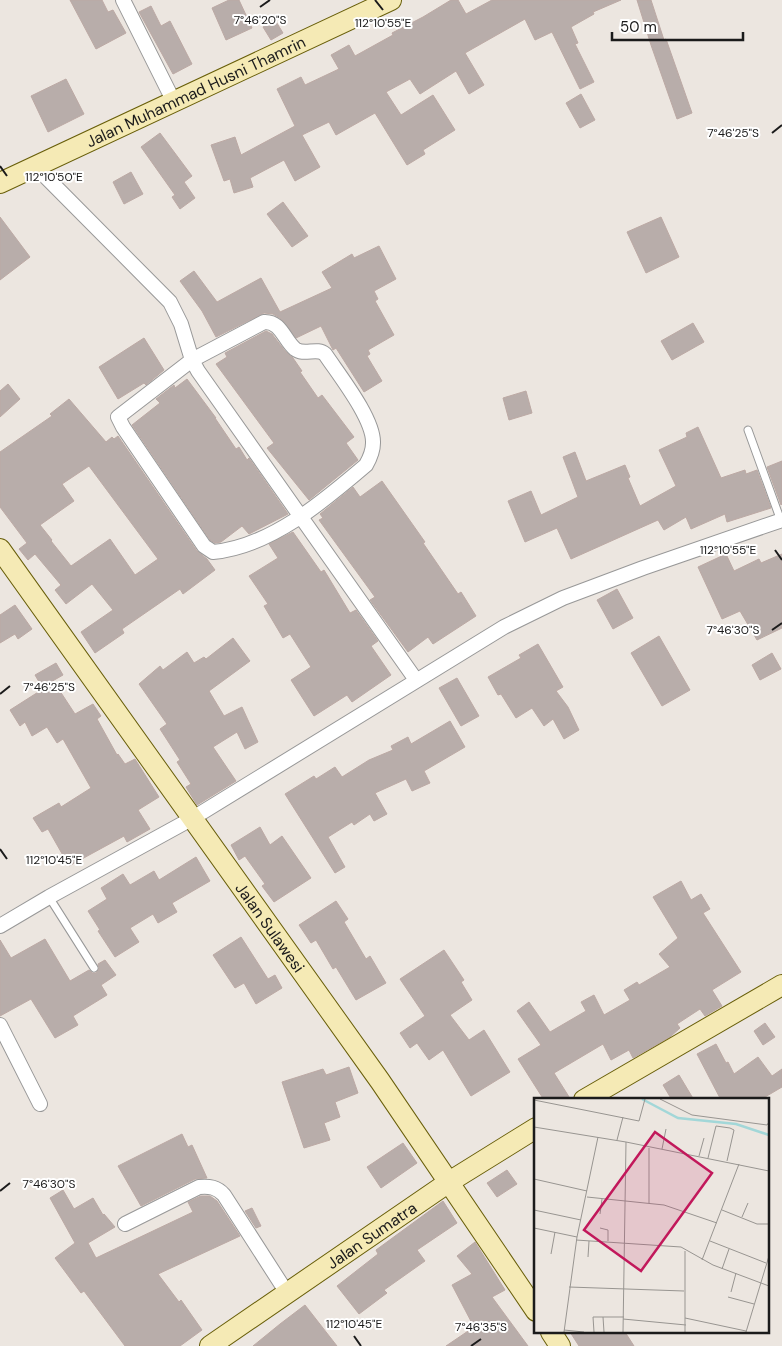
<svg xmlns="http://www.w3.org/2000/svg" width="782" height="1346" font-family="'DM Sans',sans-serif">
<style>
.building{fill:#b8adaa;stroke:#bca9a4;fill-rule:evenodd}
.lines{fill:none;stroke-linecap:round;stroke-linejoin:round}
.lane-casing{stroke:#989898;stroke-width:9}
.street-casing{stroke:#989898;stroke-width:16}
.secondary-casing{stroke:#695f0a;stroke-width:22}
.lane{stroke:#fff;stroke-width:7}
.street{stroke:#fff;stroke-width:14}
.secondary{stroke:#f5eab5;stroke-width:20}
.ticks{fill:none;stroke:#1b1b1b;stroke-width:2}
.labels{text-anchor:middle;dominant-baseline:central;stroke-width:4;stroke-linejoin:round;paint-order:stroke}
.street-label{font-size:16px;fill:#1b1b1b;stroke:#fff}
.inset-river{fill:none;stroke:#a2d7d8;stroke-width:2.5}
.inset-road{fill:none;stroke:#989591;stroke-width:1}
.view{fill:#c2185b;fill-opacity:0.15;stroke:#c2185b;stroke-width:2.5}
.inset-edge{fill:none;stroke:#1b1b1b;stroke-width:2.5}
.ticks-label{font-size:12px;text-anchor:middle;fill:#1b1b1b;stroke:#fff;stroke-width:4;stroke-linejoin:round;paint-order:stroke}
</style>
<rect width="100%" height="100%" fill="#ece6e0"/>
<!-- building -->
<path class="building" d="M70,0H102L108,12L113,10L126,33L96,49Z
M229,0H239L252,28L226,40L212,8Z
M451,0H458L466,14L492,0H621L593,12L594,14L571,27L578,43L575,44L594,82L580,89L552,32L535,40L525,19L465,53L484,85L469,94L456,71L420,94L410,79L386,92L401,115L433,95L455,130L423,150L425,154L407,165L375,113L336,135L329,122L302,135L320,167L295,181L284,160L250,178L253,187L234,193L230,179L224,181L211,145L235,137L241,155L295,126L277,89L301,77L305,85L339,69L331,55L349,45L355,56L393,35L392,33L423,17Z
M637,0H651L664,40L666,39L692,113L677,119L651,45Z
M151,6L161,26L170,21L192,64L173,74L139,12Z
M275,20L283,33L271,40L263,27Z
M66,79L84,114L48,132L31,96Z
M581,94L595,120L580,128L566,103Z
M160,133L192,176L184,182L195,198L180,209L172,197L175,195L141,147Z
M131,172L143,194L124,204L113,182Z
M283,202L308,236L292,247L267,214Z
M0,217L30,257L0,280Z
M661,217L679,257L646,273L627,232Z
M379,246L396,279L374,291L378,299L375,301L394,335L368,350L370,354L367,356L382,381L364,392L336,348L333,350L321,326L296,338L280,318L273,314L264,313L216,337L202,311L180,281L194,271L217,302L261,278L280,312L332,288L322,272L352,254L354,258Z
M693,323L704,342L672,360L661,341Z
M266,331L272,334L285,351L293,358L302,371L300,372L318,398L322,395L354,437L346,443L358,460L309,500L267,448L274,443L216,364L227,357L225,353Z
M144,338L164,370L146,385L144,383L118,399L99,367Z
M187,379L216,418H215L236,449L239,447L247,460L249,458L288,514L249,534L242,526L221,542L215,543L210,540L132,425L160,403L156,399L174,385L175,388Z
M8,384L20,399L0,417V391Z
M526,391L532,413L509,420L503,398Z
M69,399L106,442L112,437L114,439L118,436L197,551L207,559L215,570L183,594L180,589L122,629L124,633L95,653L81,632L113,610L92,584L66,604L55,590L61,585L35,554L28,560L19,549L27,543L0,507V452L52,416L50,414ZM89,466L158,559L135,575L110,539L71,566L51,541L52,540L40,525L74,501L62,484Z
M698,427L721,478L745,470L746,474L757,470L771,508L727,522L725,514L691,529L686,517L664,530L658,520L571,559L557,528L525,542L508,501L531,491L541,515L578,497L563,457L575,452L586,481L625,465L630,477L628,478L640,506L676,486L659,450L687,437L686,433Z
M782,461V504L781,505L767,467Z
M382,481L425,542L423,543L458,594L461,592L476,616L433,644L428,637L408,652L370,600L375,597L319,520L323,518L320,514L353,487L360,497Z
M293,532L321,572L324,570L350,613L356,610L378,641L371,646L391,675L352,702L347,695L314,716L291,680L311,667L290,634L283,638L264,606L268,604L249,576L278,558L269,544Z
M726,554L734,571L759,559L761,563L782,554V628L757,640L740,611L722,619L698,567Z
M617,589L633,618L613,629L597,600Z
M15,605L32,629L18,639L15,634L0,643V615Z
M659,636L690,690L662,706L631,653Z
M233,638L250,661L209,691L224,716L242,707L258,742L245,749L237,732L213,747L236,781L197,805L186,787L191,784L177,762L180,760L160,729L167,724L139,684L160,666L163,670L187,652L194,663L204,657L206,659Z
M538,644L563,687L556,691L568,707L579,730L564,739L553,719L544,726L532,708L516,718L501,694L498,695L488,677L521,658L519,655Z
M772,653L781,669L760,680L752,665Z
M56,663L63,675L42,687L35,675Z
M457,678L479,716L461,726L439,688Z
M54,682L75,714L93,704L101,716L97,719L117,755L118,754L125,764L135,759L159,797L138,810L150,829L127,842L124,836L69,866L48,829L42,832L33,818L59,803L61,807L91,788L63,739L57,743L47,727L32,736L25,722L20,726L10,710Z
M450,721L465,747L424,771L430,783L412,791L406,779L375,793L387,814L374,821L370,814L354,825L352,822L328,837L345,867L335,873L285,794L314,776L316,779L335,767L342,777L369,760L393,750L391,746L408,737L411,744Z
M260,827L270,845L282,836L311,878L274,902L262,886L265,884L245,856L239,860L231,845Z
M196,857L210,881L172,903L177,912L158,923L153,914L130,928L139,942L115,957L98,931L100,930L88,911L107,899L101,888L123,874L130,885L154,871L159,880Z
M681,881L691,900L701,894L710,909L703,913L741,972L712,990L722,1006L705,1016L700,1009L677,1024L680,1028L670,1037L633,1058L629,1050L611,1060L603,1044L554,1073L571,1100H544L518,1059L541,1045L517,1011L529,1002L550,1032L586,1011L581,1002L594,995L604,1015L630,1000L624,990L637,982L639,985L670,967L659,954L678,938L653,897Z
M336,901L348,919L344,922L366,959L370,956L386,983L356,1000L336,967L333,969L316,940L311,943L299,925Z
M241,937L268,979L275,975L282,988L256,1004L244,983L235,988L213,955Z
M45,939L70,981L89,970L92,973H96L99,968L98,964L105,960L116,975L101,985L107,995L73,1016L78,1025L55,1038L31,999L0,1016V940L11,958Z
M444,950L464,980L461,982L472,1000L450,1015L469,1040L484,1030L510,1072L471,1096L443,1050L429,1060L417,1043L410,1048L400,1033L425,1016L400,979Z
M765,1023L775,1037L763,1045L754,1031Z
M716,1044L726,1063L728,1062L734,1074L758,1057L772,1076L782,1069V1087L760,1100H721L697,1054Z
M349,1067L358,1093L335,1102L340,1117L324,1123L330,1140L304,1148L282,1082L323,1069L326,1075Z
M679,1075L694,1100H672L663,1085Z
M182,1134L188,1147L192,1145L207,1178L195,1179L141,1206L118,1166Z
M403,1143L417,1163L381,1188L367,1167Z
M507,1170L517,1184L497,1197L487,1183Z
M63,1190L74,1209L93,1198L103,1215L104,1214L115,1227L88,1243L96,1258L193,1212L188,1202L201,1196H210L217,1201L240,1236L158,1274L179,1302L181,1300L202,1330L180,1346H125L84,1291L81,1293L55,1258L75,1243L50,1198Z
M443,1201L457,1223L417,1250L425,1261L384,1290L387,1293L359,1314L337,1286L378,1254L376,1250Z
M252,1208L261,1226L256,1228L245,1211Z
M475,1242L505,1290L492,1297L528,1346H446L474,1327L452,1285L472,1274L457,1256Z
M305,1305L337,1346H253L280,1324Z
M570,1332H625L634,1346H579Z"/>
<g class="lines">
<defs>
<path id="lane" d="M748,430L781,521
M49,897L94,968"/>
<path id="street" d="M123,0L174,102
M36,167L170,302L181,324L192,360L198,371L416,680
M264,322C281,321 284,340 295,349C304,356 317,347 325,354C339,375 374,419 373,443C373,452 370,458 366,465C324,501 270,547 213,552L204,546L123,427L118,417L192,360Z
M0,926L49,897L193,818L504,627L563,598L643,568L782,520
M0,1025L40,1104
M125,1224L199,1187C209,1186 217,1187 224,1195L287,1293"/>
<g id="secondary">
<path id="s1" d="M0,183L391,0"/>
<path id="s2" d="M0,549L380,1081L536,1311"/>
<path d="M584,1100L782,985"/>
<path d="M551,1332L560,1346"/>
<path id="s3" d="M210,1346L449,1182L536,1128"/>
</g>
</defs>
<!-- lane casing -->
<use href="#lane" class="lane-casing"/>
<!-- street casing -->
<use href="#street" class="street-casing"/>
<!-- secondary casing -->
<use href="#secondary" class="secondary-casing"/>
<!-- lane -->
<use href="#lane" class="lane"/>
<!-- street -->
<use href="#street" class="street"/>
<!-- secondary -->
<use href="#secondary" class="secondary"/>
</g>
<!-- ticks -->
<path class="ticks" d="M375,0L383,10M260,7L270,0M772,133L782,125M0,166L7,176M775,550L782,560M772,630L782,623M0,694L10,686M0,849L7,859M0,1191L10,1183M354,1336L361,1346M471,1346L481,1339"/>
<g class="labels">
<!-- street labels -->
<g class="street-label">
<text stroke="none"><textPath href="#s1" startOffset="216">Jalan Muhammad Husni Thamrin</textPath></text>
<text stroke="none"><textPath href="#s2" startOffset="465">Jalan Sulawesi</textPath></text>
<text stroke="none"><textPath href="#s3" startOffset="196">Jalan Sumatra</textPath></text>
</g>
</g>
<!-- overview -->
<g transform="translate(534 1098)">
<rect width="235" height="235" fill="#ece6e0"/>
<path class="inset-river" d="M108,1L144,20L202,26L235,37"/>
<path class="inset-road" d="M126,1L158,17L233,27L235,24M0,2L105,23L111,1M0,29L92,44L235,73M83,42L89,19M115,50V105M128,51L132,31M165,58L170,40M174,60L182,28L196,30L200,32L193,63M0,81L53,93M53,99L130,107L183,125M0,112L47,122M188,112L223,126H235M66,116L68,101M208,119L214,105M0,130L43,139M66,130L74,132V143M42,142L147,149L179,167L235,188M176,143L232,165M17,156L21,134M54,159L55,143M168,162L205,66M188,171L195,151M35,189L150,193M197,194L202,175M194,199L220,206M69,219L70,234M151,220L212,233M89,221L152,227M30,232L50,234M30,234L43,139L64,39M60,234L59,219H90M89,234L92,44M151,234V153M212,234L235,158"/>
<path class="view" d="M121,34L178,75L107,173L50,132Z"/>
<rect width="235" height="235" class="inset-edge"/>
</g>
<g class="ticks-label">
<text x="260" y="24">7°46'20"S</text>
<text x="383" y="27">112°10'55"E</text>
<text x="733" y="137">7°46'25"S</text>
<text x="54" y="181">112°10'50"E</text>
<text x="728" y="554">112°10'55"E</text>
<text x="733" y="634">7°46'30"S</text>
<text x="49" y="691">7°46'25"S</text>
<text x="54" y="864">112°10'45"E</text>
<text x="49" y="1188">7°46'30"S</text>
<text x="354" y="1328">112°10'45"E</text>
<text x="481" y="1331">7°46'35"S</text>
</g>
<!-- scale -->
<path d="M612 32v8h131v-8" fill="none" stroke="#1b1b1b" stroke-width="2.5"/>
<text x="620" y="32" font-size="15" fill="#1b1b1b" stroke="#ffffff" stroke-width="4" paint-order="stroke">50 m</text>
</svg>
